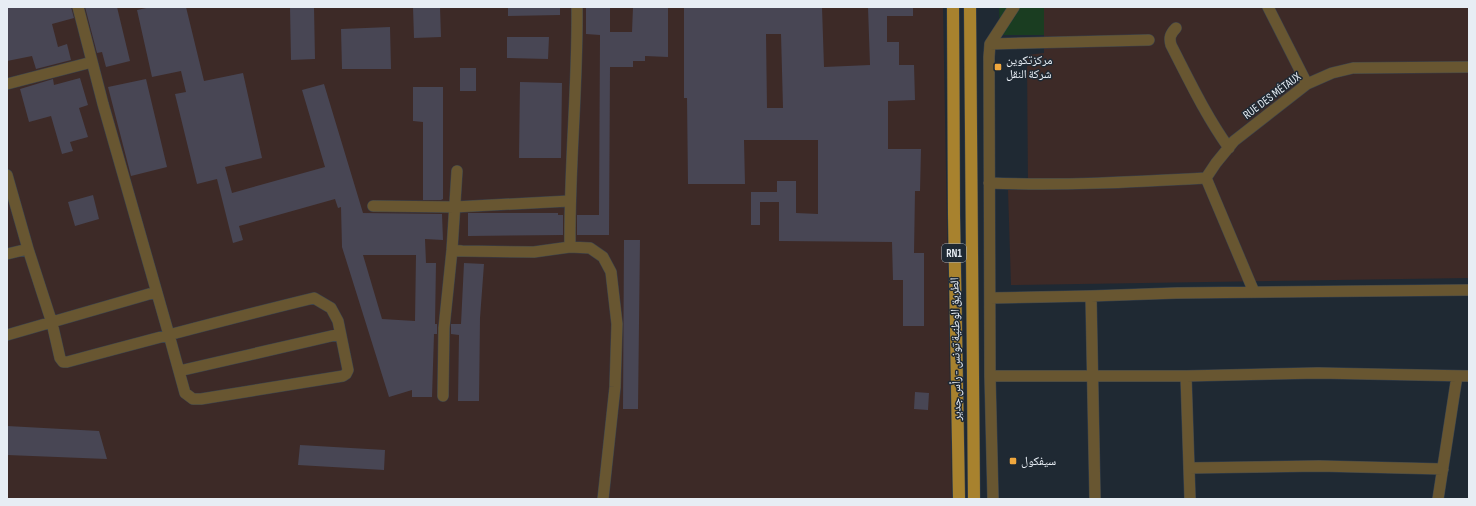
<svg xmlns="http://www.w3.org/2000/svg" width="1476" height="506" font-family="'Sofia Sans Condensed','Noto Naskh Arabic',sans-serif">
<style>
.industrial{fill:#3d2a27}
.green{fill:#1a3d21}
.building{fill:#484654;fill-rule:evenodd}
.lines{fill:none;stroke-linecap:round;stroke-linejoin:round}
.minor-casing{stroke:#3b444e;stroke-width:12}
.major-casing{stroke:#3b444e;stroke-width:13}
.minor{stroke:#685631;stroke-width:11}
.major{stroke:#a8822e;stroke-width:12}
.poi-dot{fill:#efa73d;stroke:#1f2933;stroke-width:1.5}
.labels{text-anchor:middle;dominant-baseline:central;stroke-width:3;stroke-linejoin:round;paint-order:stroke}
.shield{fill:#1f2933;stroke:#abb2ba;stroke-width:1}
.shield-label{font-size:11px;font-weight:bold;fill:#e7edf4}
.poi-label{font-size:12px;fill:#e7edf4;stroke:#1f2933;text-anchor:start}
.street-label{font-size:12px;fill:#e7edf4;stroke:#1f2933}
</style>
<rect width="100%" height="100%" fill="#1f2933"/>
<!-- industrial -->
<path class="industrial" d="M7,7H943L952,499H7Z
M1044,7H1469V278L1011,285L1008,190L1028,189L1027,55L1044,53Z"/>
<!-- green -->
<path class="green" d="M999,7H1044V35H1000Z"/>
<!-- building -->
<path class="building" d="M7,7H71L74,18L52,24L58,47L67,44L71,60L36,69L32,56L7,61Z
M85,7H117L130,61L106,67L102,52L97,53Z
M151,7H186L204,81L243,73L262,158L225,167L232,193L325,167L302,90L324,84L363,213L442,214L443,240L425,239L426,263H436L435,324H437V334H434L432,397H412V390L389,397L342,247L341,207L338,208L335,199L239,226L243,240L233,243L217,179L197,184L175,94L186,92L181,71L152,77L137,10ZM363,255H416L415,321L382,319Z
M290,7H314L315,59L291,60Z
M413,7H440L441,37L414,38Z
M508,7H560V15L508,16Z
M586,7H610V32H632L633,7H668V57L645,56V61H633V67H610L609,235H577V215H599L600,35L586,34Z
M684,7H822L824,67L870,65L868,7H913V16H887V42H899V65H914L915,100L888,101V149H921L920,191H915L914,253H924V326H903V280H893L892,242L779,241V202H760V225H751V192H777V181H796V213L818,214V140H744L745,184H688L687,98H684ZM766,34H781L783,108H767Z
M390,27L391,69H342L341,29Z
M507,37H549L548,59L507,58Z
M460,68H476V91H460Z
M80,78L88,105L79,108L88,137L70,142L73,151L62,154L51,116L29,122L20,89L53,79L54,85Z
M146,79L167,167L131,176L108,87Z
M520,82L562,83L561,158H519Z
M413,87H443V199L441,200H423V122L413,121Z
M93,195L99,219L75,226L68,202Z
M468,213H558V215H563V235L468,236Z
M624,240H640L638,409H623Z
M464,263L484,264L480,318L479,401H458L459,335L451,334V324H461Z
M915,392L929,393L928,410L914,409Z
M7,426L99,431L107,459L7,455Z
M300,445L385,450L384,470L298,465Z"/>
<g class="lines">
<defs>
<path id="minor" d="M1268,7L1307,84
M1176,28C1170,34 1169,38 1171,45C1189,80 1206,116 1229,148
M990,44L1149,40
M7,84L92,62
M7,175L28,249L52,323L60,358L63,362H67C149,340 231,318 314,298L331,308L338,321L348,370L346,374L343,376L201,399H193L185,393L169,335L103,104L78,7
M1206,178L1216,163L1234,141L1307,84L1332,73L1353,68L1469,67
M1206,178L1254,292
M989,183C1061,186 1134,182 1206,178
M373,206L455,207L569,201
M570,247C569,167 578,87 577,7
M452,250L462,251L534,252L570,247L590,248L603,257L611,272L617,324L615,387L603,499
M7,254L28,249
M1091,296L1095,499
M990,298L1091,296L1177,293L1469,290
M7,335L156,292
M179,371L340,334
M990,376H1186L1318,373L1469,376
M1186,376L1190,499
M443,396L444,328L452,250L457,171
M1189,468L1319,466L1443,469
M993,499L990,376L989,57L990,44L1014,7
M1438,499L1457,376"/>
<path id="major" d="M953,7L954,215L959,499
M970,7L974,499"/>
</defs>
<!-- minor casing -->
<use href="#minor" class="minor-casing"/>
<!-- major casing -->
<use href="#major" class="major-casing"/>
<!-- minor -->
<use href="#minor" class="minor"/>
<!-- major -->
<use href="#major" class="major"/>
</g>
<!-- markers -->
<g class="poi-dot">
<rect x="994" y="63" width="8" height="8" rx="2"/>
<rect x="1009" y="457" width="8" height="8" rx="2"/>
</g>
<g class="labels">
<!-- shield labels -->
<rect class="shield" x="942" y="244" width="24" height="18" rx="3"/>
<g class="shield-label">
<text x="954" y="253">RN1</text>
</g>
<!-- poi labels -->
<g class="poi-label">
<text x="1006" y="60">مركزتكوين<tspan x="1006" dy="14">شركة النقل</tspan></text>
<text x="1021" y="461">سيفكول</text>
</g>
<!-- street labels -->
<g class="street-label">
<text transform="translate(1272 96) rotate(-37)">RUE DES MÉTAUX</text>
<text transform="translate(956 349) rotate(-91)">الطريق الوطنية تونس - رأس جدير</text>
</g>
</g>
<!-- border -->
<rect width="1476" height="506" fill="none" stroke="#e7edf4" stroke-width="16"/>
</svg>
